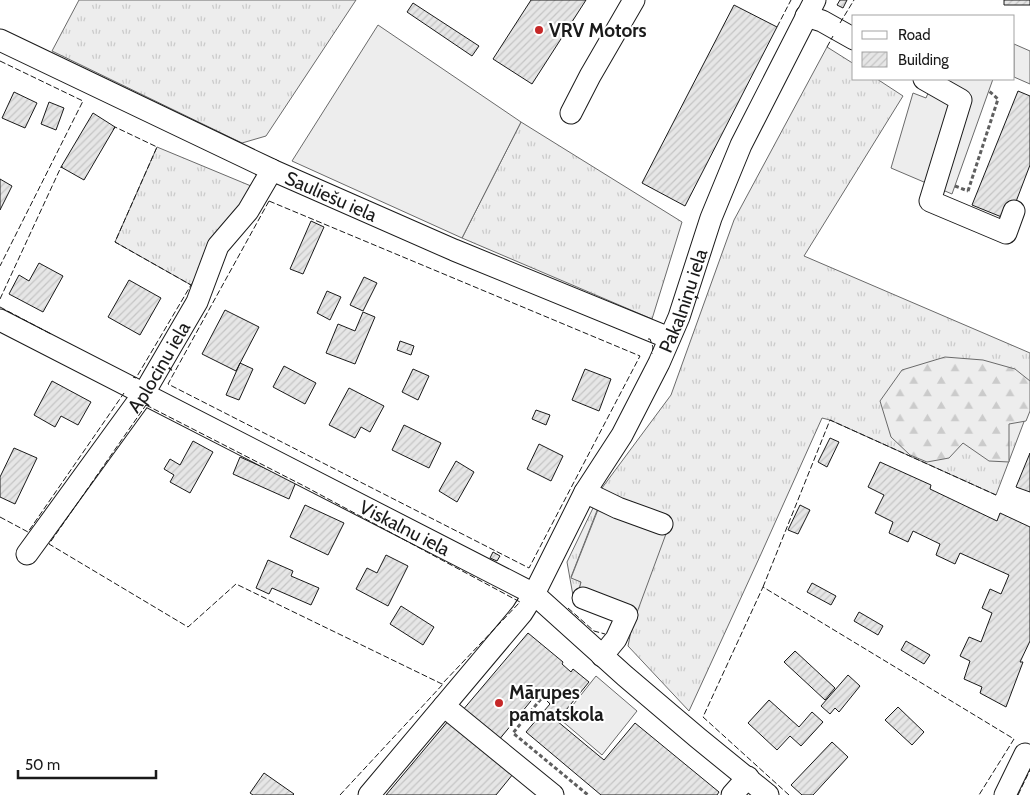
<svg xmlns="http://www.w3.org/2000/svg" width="1030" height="795" font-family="Cabin,sans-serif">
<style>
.grass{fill:url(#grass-tufts);stroke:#6a6a6a}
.forest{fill:url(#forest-firs);stroke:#6a6a6a}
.built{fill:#ededed;stroke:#6a6a6a}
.building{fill:url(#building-hatch);stroke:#1a1a1a}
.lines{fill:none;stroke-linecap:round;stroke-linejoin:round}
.minor-casing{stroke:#1a1a1a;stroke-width:23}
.path{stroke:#5f5f5f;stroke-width:3;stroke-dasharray:4 2.5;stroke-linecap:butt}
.minor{stroke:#fff;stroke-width:21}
.fence{stroke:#1a1a1a;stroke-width:1;stroke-dasharray:6 2.5;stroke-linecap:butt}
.poi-dot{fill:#c62828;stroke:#fff;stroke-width:2}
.labels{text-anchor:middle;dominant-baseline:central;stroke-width:4;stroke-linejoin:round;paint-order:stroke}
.poi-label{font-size:19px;font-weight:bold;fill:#1a1a1a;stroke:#fff;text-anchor:start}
.street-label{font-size:19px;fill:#1a1a1a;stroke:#fff}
</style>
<defs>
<pattern id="grass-tufts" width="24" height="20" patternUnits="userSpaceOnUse" patternTransform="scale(1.25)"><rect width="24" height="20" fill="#ededed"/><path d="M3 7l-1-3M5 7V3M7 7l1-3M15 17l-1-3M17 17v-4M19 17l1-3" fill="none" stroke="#cbcbcb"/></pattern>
<pattern id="forest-firs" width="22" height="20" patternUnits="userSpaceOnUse" patternTransform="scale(1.25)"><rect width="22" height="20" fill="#ededed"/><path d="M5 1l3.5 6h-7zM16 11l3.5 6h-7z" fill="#cbcbcb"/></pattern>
<pattern id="building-hatch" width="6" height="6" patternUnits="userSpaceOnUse" patternTransform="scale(1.25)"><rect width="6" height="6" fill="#e6e6e6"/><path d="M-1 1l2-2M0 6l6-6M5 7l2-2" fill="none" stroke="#c5c5c5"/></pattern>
</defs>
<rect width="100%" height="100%" fill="#fff"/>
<!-- grass -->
<path class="grass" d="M79,0H356L266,136L242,143L52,51Z
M827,47L854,64V79H877L903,96L804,256L1030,353V406L996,495L830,420L822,418L761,554L689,711L628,646L632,626L602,488L671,395L734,220Z
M521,122L682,222L652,319L462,238Z
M157,147L251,186L191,285L115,242Z
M594,506L598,508L571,577L581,582L576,602L574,601L567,562Z"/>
<!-- forest -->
<path class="forest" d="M945,357L983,360L1015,369L1030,381V411L1026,421L1009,424V462L989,461L963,443L949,458L927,462L910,455L891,437L880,401L902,370Z"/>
<!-- built -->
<path class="built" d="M378,25L521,122L462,238L292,161Z
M1014,44L1030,51V84L1014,77Z
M934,79H993L952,194L891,168L913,93L926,98Z
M605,492L670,523L632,626L576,602L581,582L571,578Z
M596,676L637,711L602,755L561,720Z"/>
<!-- building -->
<path class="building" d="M531,0H586L532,84L493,59Z
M840,0H847L843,8L837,5Z
M1004,0H1030V5H1004Z
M413,3L479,46L472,56L407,12Z
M734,5L777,27L685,206L642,183Z
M1018,91L1030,96V165L1009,220L972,205Z
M14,92L37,103L25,128L2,118Z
M49,102L64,108L56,130L41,124Z
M93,113L115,127L84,180L61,167Z
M0,179L12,186L0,210Z
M311,221L324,227L303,274L290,269Z
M39,263L63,276L43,312L9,294L19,275L29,281Z
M364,277L377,283L363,311L350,305Z
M129,280L161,298L140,335L108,317Z
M327,291L341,297L330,320L317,313Z
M225,310L259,327L236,371L202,354Z
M363,312L375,317L355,364L326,353L338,324L355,331Z
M400,341L414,346L411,355L397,350Z
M240,363L253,369L239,400L226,395Z
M284,366L316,383L305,404L273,387Z
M413,369L429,376L418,400L402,392Z
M585,369L611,379L599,411L572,400Z
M52,381L91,402L78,425L61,416L55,427L34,415Z
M349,388L384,406L370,432L361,427L355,438L329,425Z
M536,410L550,415L546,425L532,419Z
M404,425L441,443L429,468L392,450Z
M830,438L839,442L827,467L818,462Z
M193,441L213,452L190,493L170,482L174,475L164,469L170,459L180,465Z
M539,444L563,456L551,481L527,469Z
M14,448L37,458L15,504L0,497V477Z
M1030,453V492L1016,487Z
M240,457L296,482L289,499L233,474Z
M456,461L474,472L457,502L439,491Z
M880,462L931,485L930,489L997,521L1000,513L1030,527V641L1020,662H1023L1006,707L980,693L982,687L964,679L970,661L960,656L969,637L981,642L992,613L982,608L990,589L1001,594L1009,575L960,553L955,564L936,555L940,544L913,531L908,542L889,533L893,522L875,513L884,495L868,487Z
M305,505L344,523L328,555L290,537Z
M800,505L810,510L798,534L788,530Z
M493,552L500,556L497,561L490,558Z
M386,555L408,566L388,606L356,589L367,568L377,573Z
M268,560L293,571L291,576L319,588L311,605L272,588L269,594L256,588Z
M812,583L836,596L831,605L807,592Z
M401,606L434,627L423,645L390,624Z
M859,612L883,626L878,635L854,621Z
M528,633L563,662L562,664L571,672L573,669L589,682L557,721L604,760L635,723L719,792L717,795H601L526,732L550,704L547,701L550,698L540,690L498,741L462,711Z
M906,641L930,655L924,664L901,650Z
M795,651L835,688L825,700L784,662Z
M848,675L860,686L839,712L835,708L830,714L821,706Z
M769,700L799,727L812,712L823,722L801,746L790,736L777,750L748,723Z
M898,707L924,732L912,745L885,720Z
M449,720L513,774L496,795H386Z
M832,742L848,757L813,795H802L791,785Z
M264,773L294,794L293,795H253L250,793Z"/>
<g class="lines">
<defs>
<g id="minor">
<path d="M806,16L822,21L854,39"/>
<path id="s1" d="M0,40L272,170L454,250L669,338"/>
<path d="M924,79L961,100L930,201L1006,233L1014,211"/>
<path d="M571,113L590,76L634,0"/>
<path id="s2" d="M0,320L534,594L625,676L698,738L768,795"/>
<path d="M585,492L618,508L662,524"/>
<path id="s3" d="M27,554L144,393L197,302L218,246L248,211L272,170"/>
<path d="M583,598L627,615L616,639L602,656"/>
<path d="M444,706L553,795"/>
<path id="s4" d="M369,795L522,613L534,594L585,492L622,435L659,363L679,317L711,218L741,145L815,0"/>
<path d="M732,795L748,777"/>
<path d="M1005,795L1025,754"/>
</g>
</defs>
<!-- minor casing -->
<use href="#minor" class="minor-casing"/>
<!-- path -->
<path class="path" d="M955,186L968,191
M968,191L998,99L989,91
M545,694L513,733L588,795"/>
<!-- minor -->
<use href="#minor" class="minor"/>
<!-- fence -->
<path class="fence" d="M840,23L854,0
M777,27L791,0
M827,47L833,36
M0,61L83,101L0,266
M113,130L115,127L157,147L115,242L191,285L136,378L133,377
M269,201L640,356L529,568L168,384Z
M0,299L61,167H63
M0,307L51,334
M648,339H650L653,347L652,354
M146,405L306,487L520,602L442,684L236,584L188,627L49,544Z
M0,517L28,532L124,393
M763,587L830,420L996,495
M568,608L594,631L605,634
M340,795L444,683
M789,795L703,717L763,587L1014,739L979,795
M1018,795L1030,770"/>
</g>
<!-- markers -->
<g class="poi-dot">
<circle cx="539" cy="30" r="5"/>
<circle cx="499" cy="703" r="5"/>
</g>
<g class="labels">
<!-- poi labels -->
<g class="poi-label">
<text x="549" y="30">VRV Motors</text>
<text x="509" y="692">Mārupes<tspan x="509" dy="22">pamatskola</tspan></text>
</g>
<!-- street labels -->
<g class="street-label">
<text stroke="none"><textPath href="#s1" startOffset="366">Sauliešu iela</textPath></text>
<text stroke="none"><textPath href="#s4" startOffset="590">Pakalniņu iela</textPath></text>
<text stroke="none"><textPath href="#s3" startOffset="229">Aplociņu iela</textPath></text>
<text stroke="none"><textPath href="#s2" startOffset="455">Viskalnu iela</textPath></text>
</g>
</g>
<!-- legend -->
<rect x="852" y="15" width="162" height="65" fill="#ffffff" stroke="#a3a3a3"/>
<rect x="862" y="31" width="25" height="8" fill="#ffffff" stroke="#a3a3a3"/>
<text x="898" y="40" font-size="15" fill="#1a1a1a">Road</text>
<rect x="862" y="52" width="25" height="15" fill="url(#building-hatch)" stroke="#a3a3a3"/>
<text x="898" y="65" font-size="15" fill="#1a1a1a">Building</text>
<!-- scale -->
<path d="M18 770v8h138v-8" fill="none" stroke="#1a1a1a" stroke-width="2.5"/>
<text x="25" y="770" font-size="15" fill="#1a1a1a" stroke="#ffffff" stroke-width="4" paint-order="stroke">50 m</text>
</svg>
